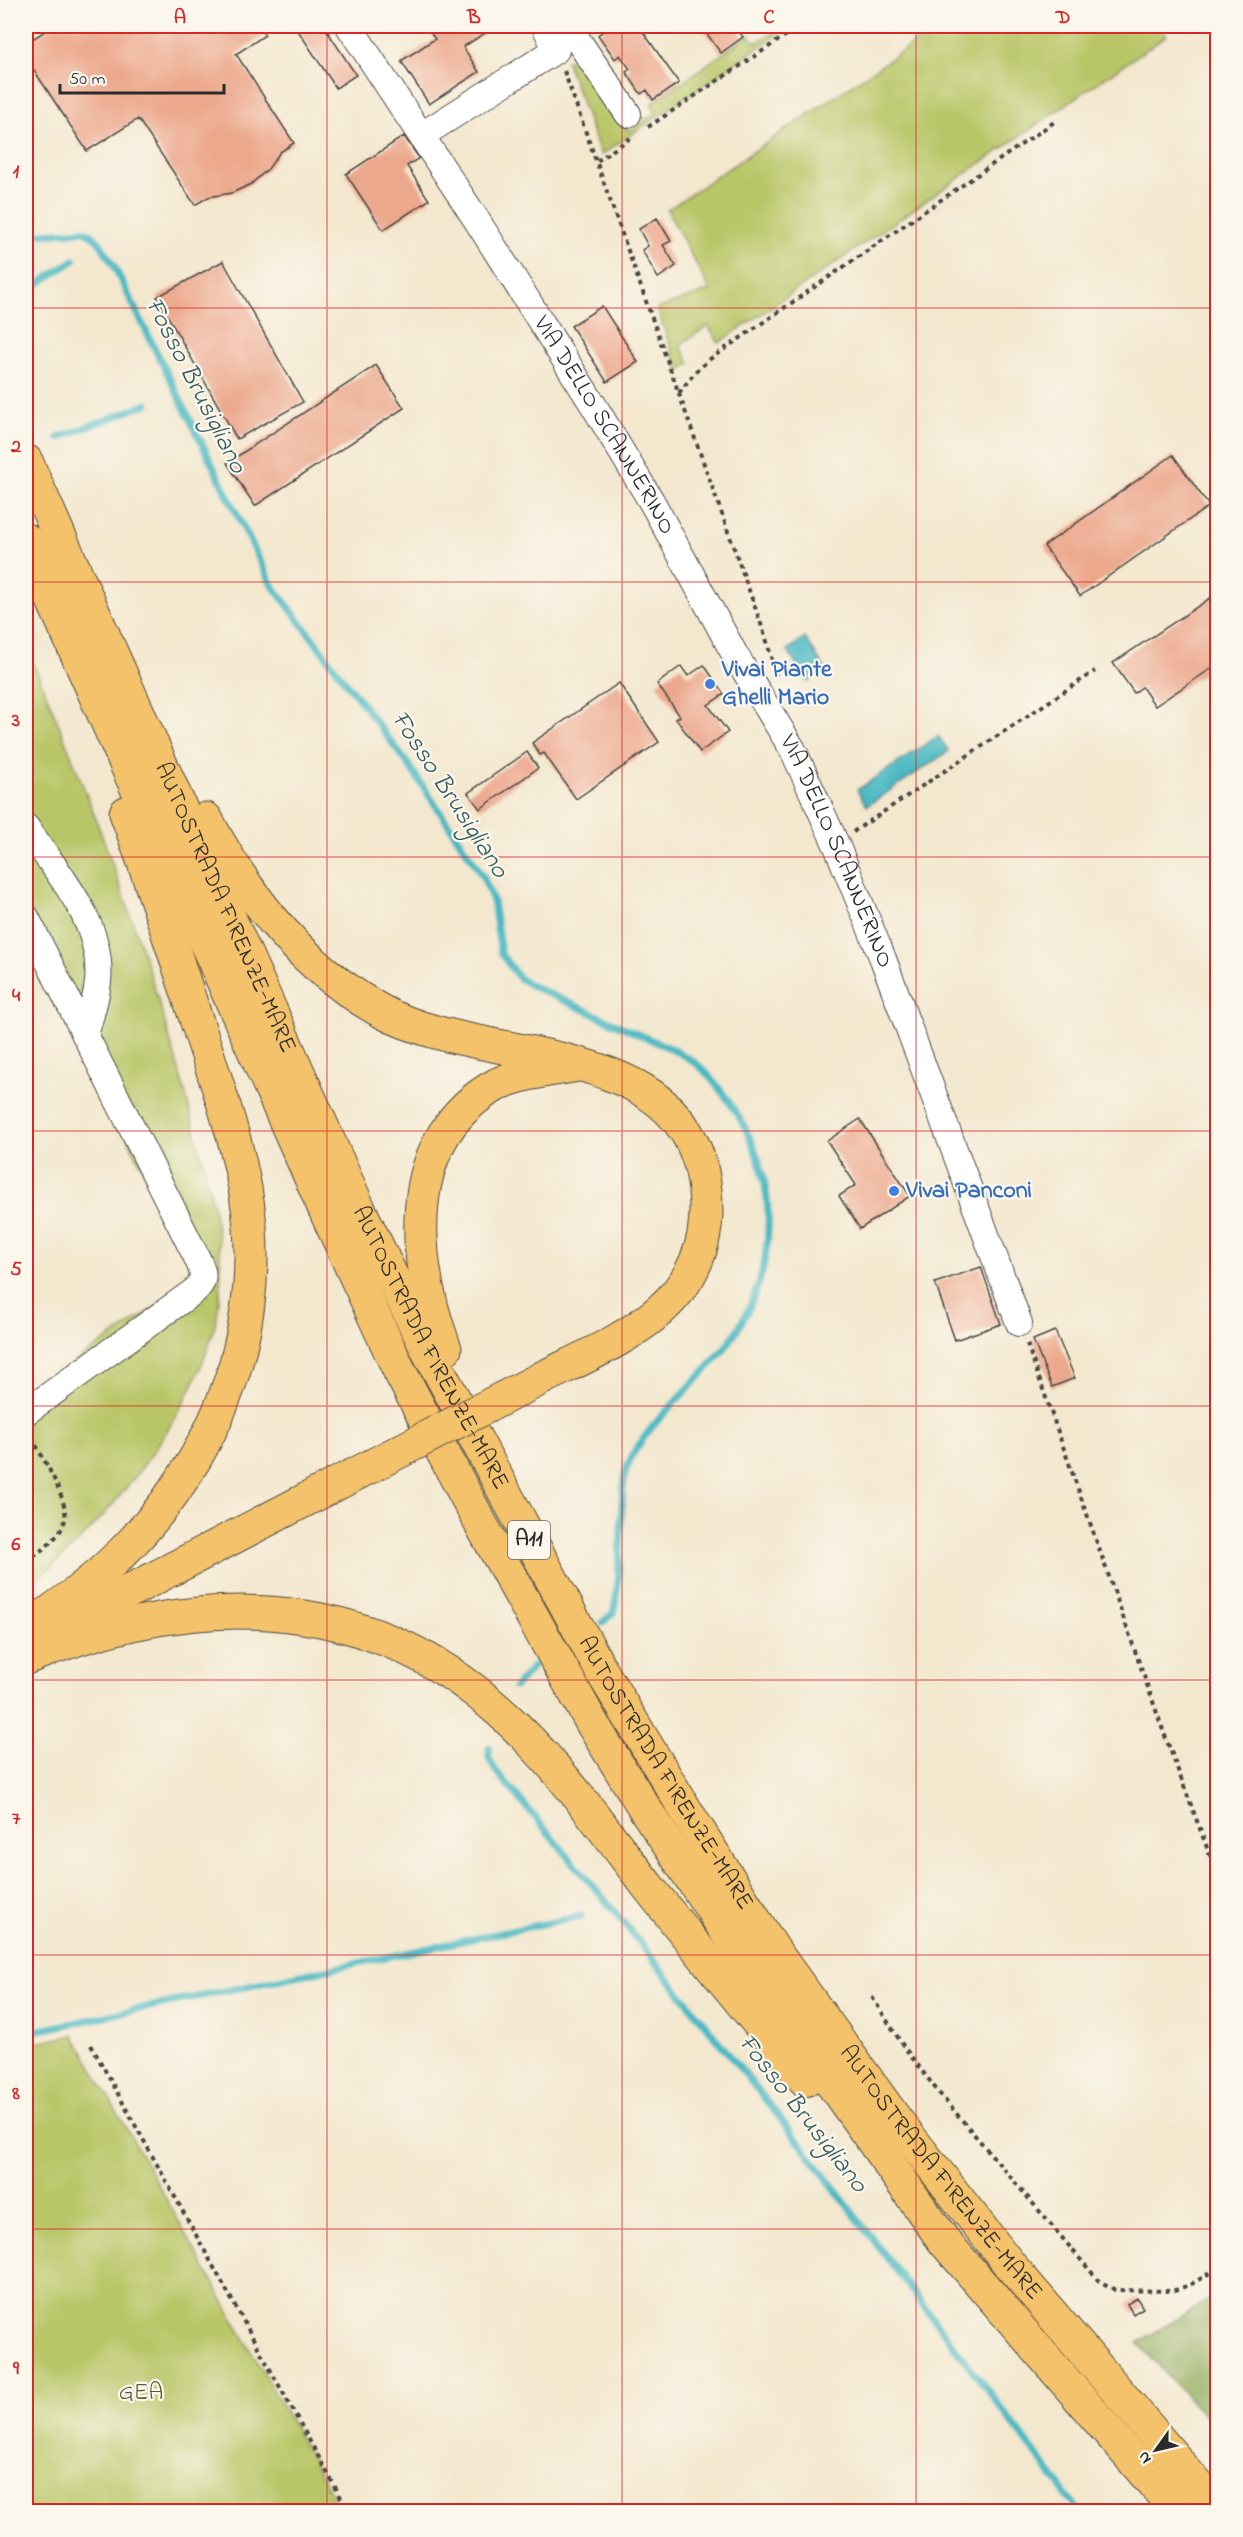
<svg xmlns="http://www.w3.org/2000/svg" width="1243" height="2537" font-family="'Indie Flower',sans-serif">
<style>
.green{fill:#b9c668;stroke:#72784a;stroke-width:1.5}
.forest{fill:#92ab5c;stroke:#5e6b44;stroke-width:1.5}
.water{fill:#4bb9c3;stroke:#3b7277;stroke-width:1.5}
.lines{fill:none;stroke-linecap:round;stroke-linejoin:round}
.stream{stroke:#4bb9c3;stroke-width:7}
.building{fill:#eca88d}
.minor-casing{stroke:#494743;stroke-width:28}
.highway-casing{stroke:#494743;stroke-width:35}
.path{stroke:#494743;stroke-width:4;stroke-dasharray:4.5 4.5;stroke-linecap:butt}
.minor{stroke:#fff;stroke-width:26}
.highway{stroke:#f3c26a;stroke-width:33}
.highway-bridge-casing{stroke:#494743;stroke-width:35;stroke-linecap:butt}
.highway-bridge{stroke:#f3c26a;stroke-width:33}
.grid{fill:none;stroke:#d62828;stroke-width:1.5;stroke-opacity:0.55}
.shop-dot{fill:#3f7fe0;stroke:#fbf7ec;stroke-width:2}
.labels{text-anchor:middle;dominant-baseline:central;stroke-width:4.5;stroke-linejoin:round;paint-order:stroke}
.shield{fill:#fbf7ec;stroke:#696865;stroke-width:1.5}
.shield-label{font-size:22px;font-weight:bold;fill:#2b2b2b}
.street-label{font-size:24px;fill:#2b2b2b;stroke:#fbf7ec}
.shop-label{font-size:24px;font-weight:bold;fill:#366cbe;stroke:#fbf7ec;text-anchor:start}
.park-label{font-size:24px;fill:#565a3d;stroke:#fbf7ec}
.water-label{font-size:26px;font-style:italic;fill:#365d60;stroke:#fbf7ec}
.neatline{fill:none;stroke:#d62828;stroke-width:2}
.grid-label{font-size:20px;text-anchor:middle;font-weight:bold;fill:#d62828}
</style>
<rect width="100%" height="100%" fill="#fbf7ec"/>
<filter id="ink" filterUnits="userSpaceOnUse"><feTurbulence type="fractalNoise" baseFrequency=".0167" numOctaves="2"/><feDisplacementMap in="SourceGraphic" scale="12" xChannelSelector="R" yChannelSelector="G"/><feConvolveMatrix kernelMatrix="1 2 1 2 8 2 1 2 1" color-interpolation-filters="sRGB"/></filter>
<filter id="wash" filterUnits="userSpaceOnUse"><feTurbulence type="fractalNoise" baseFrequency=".008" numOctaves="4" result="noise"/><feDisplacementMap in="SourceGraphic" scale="24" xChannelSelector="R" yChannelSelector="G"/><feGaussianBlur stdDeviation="1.35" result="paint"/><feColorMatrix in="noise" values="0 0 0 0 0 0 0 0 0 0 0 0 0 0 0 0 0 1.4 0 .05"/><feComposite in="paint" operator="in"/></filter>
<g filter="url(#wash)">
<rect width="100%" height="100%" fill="#f3e7ce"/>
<!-- green -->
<path class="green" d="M783,26H790L601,155L566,60L578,61L628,131L656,112L651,104L749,35L756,43Z
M939,26H1160L1167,35L719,343L708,326L680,345L690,363L679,371L657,309L710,290L667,210Z
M26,646C92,800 150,957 192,1119C207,1179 228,1247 218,1309C203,1405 103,1531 26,1587V1395L198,1278L26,938Z
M74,2035L341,2511H26V2045Z"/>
<!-- forest -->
<path class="forest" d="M1217,2295V2428L1137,2343Z"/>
<!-- water -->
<path class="water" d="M805,638L826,670L808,682L787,650Z
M938,736L949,751L867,806L857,790Z"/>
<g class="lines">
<!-- stream -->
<path class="stream" d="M26,232L41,234L84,231C99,236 106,254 114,266L272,585L408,764L483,876L493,901L501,954L519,978L534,987C569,1003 603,1018 638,1034C658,1043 680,1051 698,1065C710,1075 718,1087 727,1099C781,1173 782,1265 730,1341C702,1381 644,1423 627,1467C622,1478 623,1494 622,1507C620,1540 620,1574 615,1607L613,1613L603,1622
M26,292L74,260
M58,438L147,404
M515,1687L534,1666
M489,1748V1759L495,1770L616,1913L799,2142L1080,2512
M26,2033L581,1916"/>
</g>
<g id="blocks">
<!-- building -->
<path class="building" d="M53,26H259L265,35L236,54L294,143L280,152L268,169L251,184L232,193L208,197L195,205L138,119L87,151L26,58V43Z
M295,26H324L356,75L336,88Z
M426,26H496L463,47L479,72L429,104L401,61L435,39Z
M599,26H639L679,83L653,100L647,90L641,94L626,72L630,69L620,55L615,59L598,35L603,31Z
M701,26H740L737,28L743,37L721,53Z
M404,136L419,158L407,166L429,200L383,230L346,174Z
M657,218L671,241L663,245L676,266L658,278L642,250L648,246L639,229Z
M223,261L303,402L237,439L157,297Z
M602,306L638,362L607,382L571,326Z
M376,365L404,408L255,506L227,463Z
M1173,455L1209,506L1080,596L1044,546Z
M1218,593V664L1155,706L1142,687L1134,693L1113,663Z
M704,665L724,694L708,705L728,732L700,752L676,719L680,716L657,684L681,666L688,676Z
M619,683L659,742L576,799L544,753L540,755L532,743Z
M527,752L538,768L480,809L468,793Z
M860,1119L910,1196L860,1229L839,1196L856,1185L827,1141Z
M981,1267L1001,1324L955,1340L935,1283Z
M1055,1331L1075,1378L1052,1387L1033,1340Z
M1137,2298L1143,2308L1133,2314L1127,2304Z"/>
</g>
</g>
<g filter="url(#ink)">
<use href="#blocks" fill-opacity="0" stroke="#494743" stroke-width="1.5"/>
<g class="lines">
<defs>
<g id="minor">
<path id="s1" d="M349,26L476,219L594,406L653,504L734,653L793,750L836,844L883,959L1019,1323"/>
<path d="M568,26L628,114"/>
<path d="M422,135L556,50L545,26"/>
<path d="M26,827C57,873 104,922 98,982C96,1000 90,1018 85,1035"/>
<path d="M26,917L194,1252C202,1268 209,1280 193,1292L26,1412"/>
</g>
<g id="highway">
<path id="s2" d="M26,461L359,1209L428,1351L602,1672L685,1809L775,1952L896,2120L1010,2265L1218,2509"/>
<path d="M26,540L327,1214L399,1370L482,1526L593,1725L645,1809L771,1998L944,2241L1178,2512"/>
<path d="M206,819C247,897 301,966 379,1010C487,1071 706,1029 706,1211C705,1308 617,1341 544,1377"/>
<path d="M445,1349C412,1260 399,1137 498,1084C521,1073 549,1070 573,1066"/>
<path d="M26,1627C167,1543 262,1394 250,1227C245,1160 220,1094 200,1031C176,958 153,885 126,813"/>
<path d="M60,1627L346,1479"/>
<path d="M26,1658C188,1591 362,1588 499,1711C556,1761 600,1825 646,1884C698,1950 752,2015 805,2080"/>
</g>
</defs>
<!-- minor casing -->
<use href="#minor" class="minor-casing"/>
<!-- highway casing -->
<use href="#highway" class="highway-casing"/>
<!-- path -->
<path class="path" d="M564,71L766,638L776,675
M648,127L800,26
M597,161L632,137
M679,393L696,371L710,359L1057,120
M853,832L1095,671
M1027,1344L1164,1733L1218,1877
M26,1562C39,1552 58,1540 64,1523C72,1503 40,1454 30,1434
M872,1997L904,2047L939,2093L1098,2280L1115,2290L1172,2291L1190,2285L1218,2268
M91,2045L349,2512"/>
<!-- minor -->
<use href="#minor" class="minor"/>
<!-- highway -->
<use href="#highway" class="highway"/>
<defs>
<path id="highway-bridge" d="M346,1479L544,1377"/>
</defs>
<!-- highway-bridge casing -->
<use href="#highway-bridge" class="highway-bridge-casing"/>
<!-- highway-bridge -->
<use href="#highway-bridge" class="highway-bridge"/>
</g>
</g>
<!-- grid -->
<path class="grid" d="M327,26V2512M622,26V2512M916,26V2512M26,308H1218M26,582H1218M26,857H1218M26,1131H1218M26,1406H1218M26,1680H1218M26,1955H1218M26,2229H1218"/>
<!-- markers -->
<g class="shop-dot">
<circle cx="710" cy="684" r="6"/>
<circle cx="894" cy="1191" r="6"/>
</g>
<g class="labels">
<!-- shield labels -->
<rect class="shield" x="508" y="1521" width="42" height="38" rx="4.5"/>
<g class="shield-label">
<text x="529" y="1540">A11</text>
</g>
<!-- street labels -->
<g class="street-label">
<text stroke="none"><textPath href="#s1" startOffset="474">VIA DELLO SCANNERINO</textPath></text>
<text stroke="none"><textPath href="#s1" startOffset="960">VIA DELLO SCANNERINO</textPath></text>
<text stroke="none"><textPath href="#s2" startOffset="489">AUTOSTRADA FIRENZE-MARE</textPath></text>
<text stroke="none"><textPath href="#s2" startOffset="975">AUTOSTRADA FIRENZE-MARE</textPath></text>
<text stroke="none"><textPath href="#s2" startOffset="1461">AUTOSTRADA FIRENZE-MARE</textPath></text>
<text stroke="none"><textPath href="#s2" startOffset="1947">AUTOSTRADA FIRENZE-MARE</textPath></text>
</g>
<!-- shop labels -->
<g class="shop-label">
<text x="722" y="670">Vivai Piante<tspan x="722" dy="28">Ghelli Mario</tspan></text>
<text x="906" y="1191">Vivai Panconi</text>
</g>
<!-- park labels -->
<g class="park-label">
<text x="141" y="2393">GEA</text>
</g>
<!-- water labels -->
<g class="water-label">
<text transform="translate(195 386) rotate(63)">Fosso Brusigliano</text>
<text transform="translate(449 795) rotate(57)">Fosso Brusigliano</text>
<text transform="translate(802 2114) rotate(52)">Fosso Brusigliano</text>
</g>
</g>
<!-- margin -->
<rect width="1243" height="2537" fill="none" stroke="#fbf7ec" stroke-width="66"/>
<!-- north arrow -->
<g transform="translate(1156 2450) rotate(236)" stroke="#fbf7ec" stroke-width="4.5" paint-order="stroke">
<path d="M0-4.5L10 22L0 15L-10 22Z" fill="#2b2b2b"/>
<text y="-9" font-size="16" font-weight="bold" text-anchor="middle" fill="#2b2b2b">N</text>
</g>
<!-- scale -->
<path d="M60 84v9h164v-9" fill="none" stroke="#2b2b2b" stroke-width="3"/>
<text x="69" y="84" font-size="18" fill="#2b2b2b" stroke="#fbf7ec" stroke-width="4.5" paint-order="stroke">50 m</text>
<rect x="33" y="33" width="1177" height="2471" class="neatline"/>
<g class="grid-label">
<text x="180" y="23">A</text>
<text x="474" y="23">B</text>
<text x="769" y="23">C</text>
<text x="1063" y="23">D</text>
<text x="16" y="177">1</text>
<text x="16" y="452">2</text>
<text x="16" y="726">3</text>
<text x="16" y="1001">4</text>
<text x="16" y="1275">5</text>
<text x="16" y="1550">6</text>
<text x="16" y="1824">7</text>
<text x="16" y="2099">8</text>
<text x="16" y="2374">9</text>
</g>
</svg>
